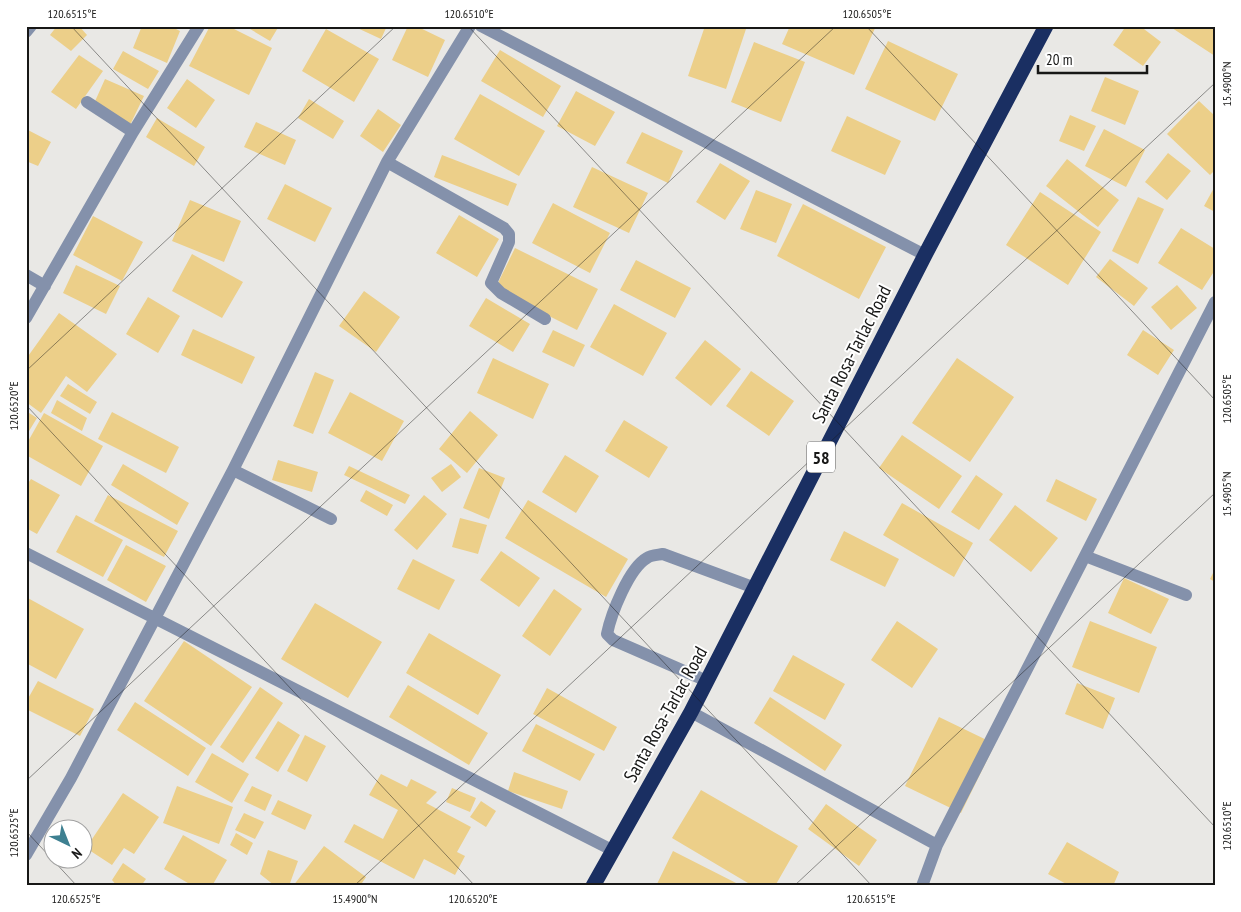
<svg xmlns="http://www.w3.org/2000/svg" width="1241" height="912" font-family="'PT Sans Narrow',sans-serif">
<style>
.building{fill:#eccf89}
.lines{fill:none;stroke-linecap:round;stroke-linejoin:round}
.minor{stroke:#8491ab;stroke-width:12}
.highway{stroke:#1a2f62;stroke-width:15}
.ticks{fill:none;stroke:#171716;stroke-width:1;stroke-opacity:0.45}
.labels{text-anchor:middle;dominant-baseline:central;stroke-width:4;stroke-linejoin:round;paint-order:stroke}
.shield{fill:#fff;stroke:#5d5d5c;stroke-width:1}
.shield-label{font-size:18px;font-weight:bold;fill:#171716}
.street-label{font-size:19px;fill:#171716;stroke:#fff}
.neatline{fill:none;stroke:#171716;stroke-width:2}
.ticks-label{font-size:12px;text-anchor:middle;fill:#171716}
</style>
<rect width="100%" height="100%" fill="#e9e8e5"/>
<!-- building -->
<path class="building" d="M57,26H79L87,35L71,51L50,35Z
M142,26H170L180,31L167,63L133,48Z
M210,26H228L272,48L249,95L189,66Z
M245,26H279L270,41Z
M353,26H387L381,39Z
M408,26H416L445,40L428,77L392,60Z
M705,26H747L726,89L688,76Z
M790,26H876L854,75L782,44Z
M1126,26H1140L1161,42L1143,66L1113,45Z
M1169,26H1215V56Z
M326,29L379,59L354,102L302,71Z
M888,41L958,74L935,121L865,89Z
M754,42L805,62L781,122L731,102Z
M500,50L561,86L543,117L481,81Z
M123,51L159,71L148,89L113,69Z
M79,55L103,71L76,109L51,92Z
M1105,77L1139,91L1125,125L1091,111Z
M105,79L144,96L130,125L92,108Z
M187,79L215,100L196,128L167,108Z
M576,91L615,112L595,146L557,126Z
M480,94L545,131L519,176L454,139Z
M309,99L344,121L333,139L298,118Z
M1199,101L1215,116V170L1210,175L1167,134Z
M378,109L401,125L383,152L360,136Z
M1070,115L1096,126L1084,151L1059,141Z
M847,116L901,141L885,175L831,151Z
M157,118L205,147L194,166L146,137Z
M256,122L296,140L285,165L244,147Z
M26,129L51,142L38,166L26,161Z
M1104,129L1145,150L1126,187L1085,166Z
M642,132L683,151L668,183L626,163Z
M1168,153L1191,171L1167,200L1145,182Z
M442,155L517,184L508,206L434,177Z
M1067,159L1119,200L1098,227L1046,186Z
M720,163L750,181L725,220L696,202Z
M592,167L648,193L629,233L573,207Z
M285,184L332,208L315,242L267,219Z
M1215,186V212L1204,206Z
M756,190L792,204L776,243L740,229Z
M1040,192L1101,232L1068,285L1006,245Z
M1138,197L1164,209L1138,264L1112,251Z
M190,200L241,221L224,262L172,241Z
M553,203L610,233L590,273L532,243Z
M803,204L886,247L859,299L777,256Z
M459,215L499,239L477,277L436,253Z
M93,216L143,242L122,281L73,255Z
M1181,228L1215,249V270L1202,290L1158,263Z
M515,248L598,289L577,330L495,289Z
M192,254L243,282L222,318L172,291Z
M1110,259L1148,288L1134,306L1096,277Z
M636,260L691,288L675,318L620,290Z
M76,265L120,286L106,314L63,293Z
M1177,285L1197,308L1171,330L1151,307Z
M364,291L400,317L376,352L339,326Z
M148,297L180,316L158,353L126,334Z
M486,298L530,324L513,352L469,326Z
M614,304L667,333L643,376L590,347Z
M59,313L117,354L87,392L66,376L41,413L26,402V359Z
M193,329L255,357L242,384L181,355Z
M553,330L585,345L574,367L542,352Z
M1143,330L1174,350L1158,375L1127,355Z
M705,340L741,369L711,406L675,378Z
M493,358L549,384L533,419L477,393Z
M957,358L1014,397L970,462L912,423Z
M751,371L794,401L769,436L726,406Z
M315,372L334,380L313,434L293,426Z
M68,384L97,402L90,414L60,396Z
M350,392L404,421L382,461L328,433Z
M57,400L87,418L82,431L51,413Z
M26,411L37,418L26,436Z
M470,411L498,435L467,473L439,449Z
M112,412L179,447L166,473L98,439Z
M44,413L103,446L81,486L26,455V445Z
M624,420L668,447L649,478L605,451Z
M902,435L962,476L939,509L879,468Z
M565,455L599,476L576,513L542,492Z
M278,460L318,472L312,492L272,480Z
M123,464L189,503L177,525L111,485Z
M451,464L461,477L442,492L431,478Z
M349,466L410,495L405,504L344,475Z
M479,468L505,478L489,519L463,508Z
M976,475L1003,494L979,530L951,512Z
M31,479L60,495L37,534L26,528V486Z
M1056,479L1097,499L1086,521L1046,501Z
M366,490L393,505L387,516L360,501Z
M108,495L178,531L164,557L94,521Z
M424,495L447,514L417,550L394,530Z
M528,500L628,559L606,597L505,538Z
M902,503L973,543L954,577L883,535Z
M1015,505L1058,538L1031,572L989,540Z
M76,515L123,540L103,577L56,552Z
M460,518L487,525L478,554L452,547Z
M844,531L899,559L885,587L830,560Z
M126,545L166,566L146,602L107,580Z
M501,551L540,578L519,607L480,580Z
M413,559L455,580L439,610L397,589Z
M1215,569V582L1210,579Z
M1124,578L1169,599L1151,634L1108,613Z
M554,589L582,609L550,656L522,636Z
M26,597L84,629L56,679L26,663Z
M315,603L382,642L348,698L281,659Z
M897,621L938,649L912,688L871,660Z
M1090,621L1157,647L1139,693L1072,667Z
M429,633L501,675L478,715L406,673Z
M184,641L252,687L211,746L144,701Z
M793,655L845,684L825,720L773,691Z
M38,681L94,709L80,736L26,709V702Z
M1077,683L1115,698L1103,729L1065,714Z
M408,685L488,733L469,765L389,717Z
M260,687L283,703L243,763L220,747Z
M547,688L617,727L604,751L533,714Z
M770,697L842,745L825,771L754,723Z
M135,702L206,748L188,776L117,730Z
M939,717L995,744L961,813L905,786Z
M278,721L300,735L278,772L255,758Z
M536,724L595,754L580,781L522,751Z
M305,735L326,746L307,782L287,771Z
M212,753L249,774L232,803L195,782Z
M514,772L568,791L562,809L508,791Z
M381,774L407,787L411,779L437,792L426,803L471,827L457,852L465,856L455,875L424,859L414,879L344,842L354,824L383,839L398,810L369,795Z
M177,786L233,807L219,844L163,823Z
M252,786L272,795L265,811L244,801Z
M452,788L476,798L470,812L446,802Z
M701,790L798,846L775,886H753L672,838Z
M123,793L159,817L134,854L124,848L112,865L86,848Z
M278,800L312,815L305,830L271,814Z
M481,801L496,811L486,827L470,817Z
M826,804L877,840L859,866L808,829Z
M244,813L264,822L255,839L235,830Z
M236,833L253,843L247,855L230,845Z
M183,835L227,860L212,886H193L164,869Z
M1067,842L1119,872L1113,886H1070L1048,874Z
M324,846L366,877L360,886H293Z
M268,850L298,861L289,886H275L260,874Z
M673,851L742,886H656Z
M123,863L146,879L141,886H117L112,880Z"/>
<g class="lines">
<!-- minor -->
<path class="minor" d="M481,26L925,255
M26,32L31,26
M87,102L133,132
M387,162L504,228L509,234V242L491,283L501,293L545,319
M26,275L45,286
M26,318L133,132L199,26
M233,470L331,519
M26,553L612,850
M1085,556L1186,595
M707,681L613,640L607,634C611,614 629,568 647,558C651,555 658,555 663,554L755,588
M691,712L937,845L1215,302
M26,855L71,778L233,470L387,162L470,26
M922,886L937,845"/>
<!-- highway -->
<path class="highway" d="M593,886L691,712L925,255L1046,26"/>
</g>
<!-- ticks -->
<path class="ticks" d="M71,26L872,886M468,26L1215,827M866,26L1215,400M26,371L396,26M26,405L475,886M26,781L836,26M26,831L77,886M354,886L1215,83M794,886L1215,493"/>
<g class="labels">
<!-- shield labels -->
<rect class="shield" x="807" y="441.5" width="28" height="31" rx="4"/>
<g class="shield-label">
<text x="821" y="457">58</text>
</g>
<!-- street labels -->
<g class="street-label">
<text transform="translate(851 354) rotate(-63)">Santa Rosa-Tarlac Road</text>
<text transform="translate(665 714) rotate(-61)">Santa Rosa-Tarlac Road</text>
</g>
</g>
<!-- border -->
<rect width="1241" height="912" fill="none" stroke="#ffffff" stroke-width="55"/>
<!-- north arrow -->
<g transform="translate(68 844) rotate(137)"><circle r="24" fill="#ffffff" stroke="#a2a2a2"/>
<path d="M0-4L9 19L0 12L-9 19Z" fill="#3e8091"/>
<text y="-8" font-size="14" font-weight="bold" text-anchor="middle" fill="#171716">N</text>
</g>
<!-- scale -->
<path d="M1038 65v8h109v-8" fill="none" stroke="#171716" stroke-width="2.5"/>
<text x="1046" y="65" font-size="15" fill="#171716" stroke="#ffffff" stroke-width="4" paint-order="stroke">20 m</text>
<rect x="28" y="28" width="1186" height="856" class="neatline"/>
<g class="ticks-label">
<text x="72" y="18">120.6515°E</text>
<text x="469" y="18">120.6510°E</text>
<text x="867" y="18">120.6505°E</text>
<text transform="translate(1227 84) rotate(-90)" y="4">15.4900°N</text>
<text transform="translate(1227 399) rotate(-90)" y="4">120.6505°E</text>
<text transform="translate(14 406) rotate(-90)" y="4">120.6520°E</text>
<text transform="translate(1227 494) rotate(-90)" y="4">15.4905°N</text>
<text transform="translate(1227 826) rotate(-90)" y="4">120.6510°E</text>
<text transform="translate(14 833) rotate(-90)" y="4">120.6525°E</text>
<text x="76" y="903">120.6525°E</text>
<text x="355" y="903">15.4900°N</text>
<text x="473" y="903">120.6520°E</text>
<text x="871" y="903">120.6515°E</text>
</g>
</svg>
